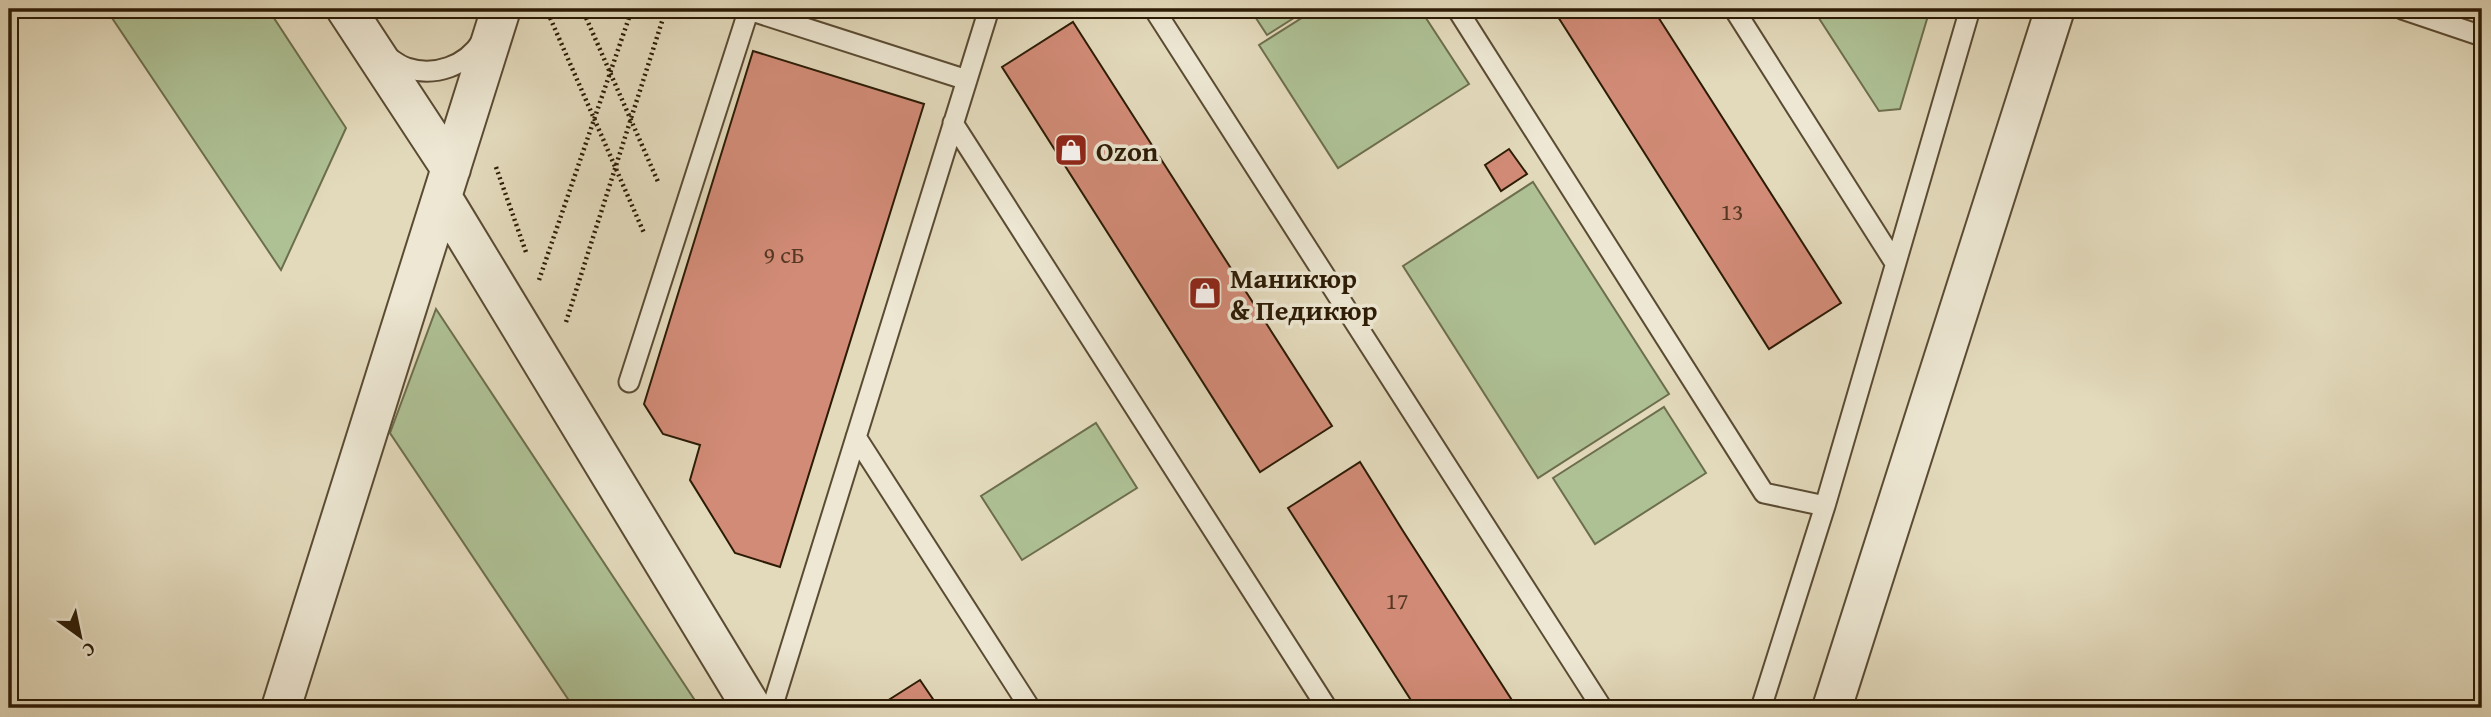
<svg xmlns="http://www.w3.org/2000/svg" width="2491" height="717" font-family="'Gentium Book Plus',serif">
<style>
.green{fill:#aec195;stroke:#6d6e4d;stroke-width:2}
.building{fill:#d28b77;stroke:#2c1b05;stroke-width:2}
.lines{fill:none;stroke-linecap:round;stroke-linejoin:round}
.service-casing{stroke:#5a4b33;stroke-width:23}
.minor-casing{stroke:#5a4b33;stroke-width:42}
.path{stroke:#2c1b05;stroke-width:4.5;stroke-dasharray:2 3.5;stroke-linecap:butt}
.service{stroke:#ede7d3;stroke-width:19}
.minor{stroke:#ede7d3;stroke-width:38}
.labels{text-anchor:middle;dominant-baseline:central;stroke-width:7;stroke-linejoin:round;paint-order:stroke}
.number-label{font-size:24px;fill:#563722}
.poi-label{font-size:28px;font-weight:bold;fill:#2c1b05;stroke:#ede7d3;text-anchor:start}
</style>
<rect width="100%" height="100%" fill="#e3dabc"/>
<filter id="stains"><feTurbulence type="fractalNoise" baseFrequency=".00286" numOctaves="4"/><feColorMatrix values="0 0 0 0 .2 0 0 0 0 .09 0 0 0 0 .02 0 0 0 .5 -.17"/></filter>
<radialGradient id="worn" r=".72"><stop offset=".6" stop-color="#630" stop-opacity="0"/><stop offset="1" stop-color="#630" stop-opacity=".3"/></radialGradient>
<!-- green -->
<path class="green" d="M106,9H268L346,128L281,270Z
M1250,9H1308L1267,35Z
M1316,9H1420L1469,84L1338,168L1259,45Z
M1813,9H1930L1900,109L1879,111Z
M1533,182L1669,394L1538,478L1403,266Z
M436,309L700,708H574L390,433Z
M1664,407L1706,473L1595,544L1553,478Z
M1096,423L1137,488L1022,560L981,496Z"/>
<!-- building -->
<path class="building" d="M1553,9H1653L1841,303L1769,349Z
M1073,22L1332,426L1260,472L1002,67Z
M753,51L924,104L780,567L735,553L690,480L700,445L663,434L644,404Z
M1509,149L1527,174L1501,191L1485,165Z
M1360,462L1403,531L1517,708H1416L1288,508Z
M920,680L939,708H876Z"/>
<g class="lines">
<defs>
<path id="service" d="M1154,9L1602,708
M1457,9L1764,493L1825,506
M1734,9L1895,263
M2402,9L2482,36
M749,10L967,80
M386,56C393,60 400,66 407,68C435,77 466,66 482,41
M953,123L1327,708
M629,382L749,9
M856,437L1030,708
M772,708L989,9
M1761,708L1825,506L1970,9"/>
<path id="minor" d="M346,9L451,169
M442,197L752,708
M281,708L501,9
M1832,708L2055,9"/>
</defs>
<!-- service casing -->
<use href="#service" class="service-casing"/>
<!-- minor casing -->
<use href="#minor" class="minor-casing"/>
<!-- path -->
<path class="path" d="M548,13L644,233
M584,13L659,184
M547,14L584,13L585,9
M496,167L527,255
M539,280L632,9
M566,322L666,9"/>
<!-- service -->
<use href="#service" class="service"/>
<!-- minor -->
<use href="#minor" class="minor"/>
</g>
<!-- icons -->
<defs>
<symbol id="shop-square" viewBox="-11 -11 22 22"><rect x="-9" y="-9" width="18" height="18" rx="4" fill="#8f2418" stroke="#ede7d3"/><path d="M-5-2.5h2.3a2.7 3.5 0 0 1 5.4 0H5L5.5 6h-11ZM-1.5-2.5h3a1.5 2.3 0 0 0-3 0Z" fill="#fff"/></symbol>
</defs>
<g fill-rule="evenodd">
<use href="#shop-square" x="1052" y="131" width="38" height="38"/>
<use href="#shop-square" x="1186" y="274" width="38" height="38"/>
</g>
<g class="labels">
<!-- number labels -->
<g class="number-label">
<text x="1732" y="211">13</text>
<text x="784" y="254">9 сБ</text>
<text x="1397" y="600">17</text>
</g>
<!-- poi labels -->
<g class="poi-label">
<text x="1096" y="150">Ozon</text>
<text x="1230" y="277">Маникюр<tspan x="1230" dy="32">&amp; Педикюр</tspan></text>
</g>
</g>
<!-- margin -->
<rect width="2491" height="717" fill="none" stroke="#e3dabc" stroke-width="35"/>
<rect x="10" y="10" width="2470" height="696" fill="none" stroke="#2c1b05" stroke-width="3.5"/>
<rect x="18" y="18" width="2456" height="682" fill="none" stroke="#2c1b05" stroke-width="2"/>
<!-- north arrow -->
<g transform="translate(80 636) rotate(147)" stroke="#ede7d3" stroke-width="5" paint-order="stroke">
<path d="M0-5L12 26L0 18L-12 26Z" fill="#2c1b05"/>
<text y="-10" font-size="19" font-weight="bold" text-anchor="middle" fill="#2c1b05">С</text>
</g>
<rect width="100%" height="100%" filter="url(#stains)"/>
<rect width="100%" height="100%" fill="url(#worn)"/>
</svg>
